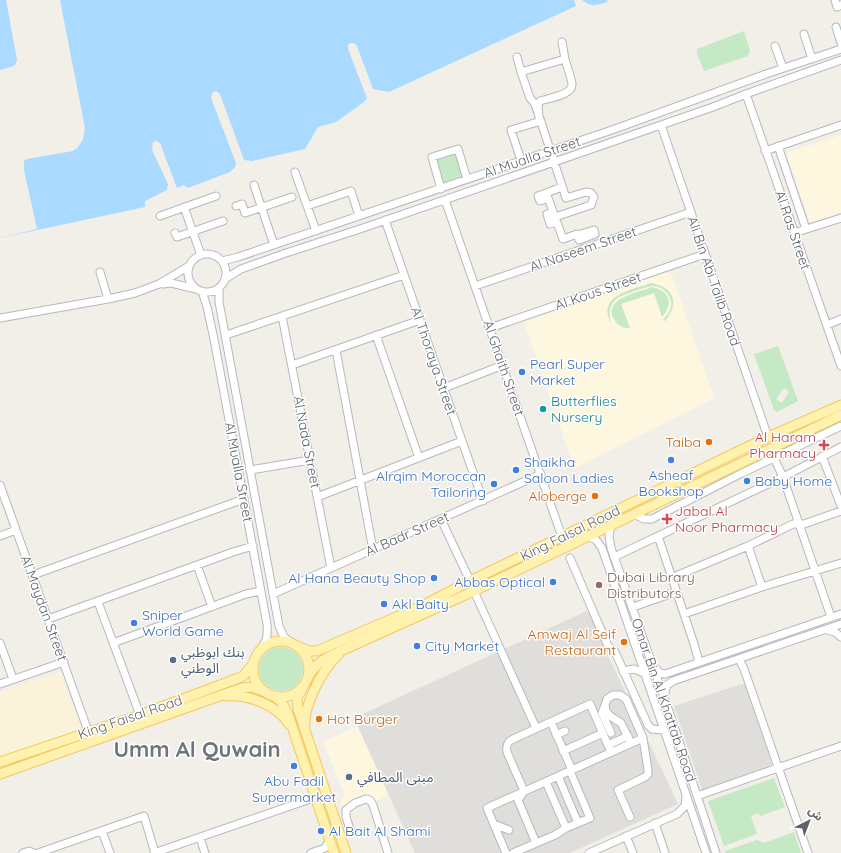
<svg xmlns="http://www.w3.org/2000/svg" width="841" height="853" font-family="Quicksand,'Noto Sans Arabic',sans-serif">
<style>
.commercial{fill:#fef7e0}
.industrial{fill:#e0deda}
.green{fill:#c5e8c5;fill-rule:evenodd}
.sand{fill:#fbf3d9}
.water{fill:#aadaff}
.pier{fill:#f1efe8}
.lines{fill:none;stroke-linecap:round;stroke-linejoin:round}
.minor-casing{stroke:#b5b8bc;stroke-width:9}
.major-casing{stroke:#f2c960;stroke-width:11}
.minor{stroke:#fff;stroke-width:7}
.major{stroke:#fff2af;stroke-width:9}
.shop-dot{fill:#3f7fe0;stroke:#fff;stroke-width:1.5}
.culture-dot{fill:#0f9aa8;stroke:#fff;stroke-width:1.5}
.food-dot{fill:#e8710a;stroke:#fff;stroke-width:1.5}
.health-dot{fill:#e0444e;stroke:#fff;stroke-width:1.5}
.education-dot{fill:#8d6e63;stroke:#fff;stroke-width:1.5}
.service-dot{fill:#5c6f8a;stroke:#fff;stroke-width:1.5}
.labels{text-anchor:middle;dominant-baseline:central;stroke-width:3;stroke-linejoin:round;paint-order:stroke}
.street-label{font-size:14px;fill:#5f6368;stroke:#fff}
.shop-label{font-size:14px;fill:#366cbe;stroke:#fff;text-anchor:start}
.culture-label{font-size:14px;fill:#0d838f;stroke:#fff;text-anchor:start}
.health-label{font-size:14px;fill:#be3a42;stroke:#fff;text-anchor:end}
.food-label{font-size:14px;fill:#c56008;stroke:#fff;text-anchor:end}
.education-label{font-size:14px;fill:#785e54;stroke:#fff;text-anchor:start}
.service-label{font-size:14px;fill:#4e5e75;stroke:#fff;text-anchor:start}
.town-label{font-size:22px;font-weight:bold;fill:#70757a;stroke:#fff}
</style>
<rect width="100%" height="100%" fill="#f1efe8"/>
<!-- commercial -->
<path class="commercial" d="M841,135V212L810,222L786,153Z
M667,272L672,275L714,398L576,467L574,465L571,458L525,325L527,321Z
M357,726L389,795L375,802L374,798L349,808L340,803L345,795L323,742Z"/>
<!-- industrial -->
<path class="industrial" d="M589,610L604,647L678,804L570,853H415L354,718Z
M745,683L773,767L702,790L674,706Z"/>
<!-- green -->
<path class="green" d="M744,31L750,51L748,56L704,71L697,54V49Z
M456,154L464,177L443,183L435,161Z
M651,283C674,287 680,303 665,321L663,320C667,315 670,312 671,306C673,296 663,286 652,286C648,286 621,296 617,298C614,301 611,305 610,308C609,313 610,319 611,324C596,295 632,290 651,283Z
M652,287C670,291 674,303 662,317L654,293L621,304L630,328C623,329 617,325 614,319C602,299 639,292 652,287Z
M778,346L798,401L777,412L774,410L754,354ZM784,388L789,392L782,403L776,399Z
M259 669a22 22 0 1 1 44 0a22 22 0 1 1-44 0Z
M774,778L785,807L760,816L759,813L751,816L757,834L724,846L708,801Z
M794,832L801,853H725V851L757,840L764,843Z"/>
<!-- sand -->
<path class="sand" d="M60,672L74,713H80L82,720L80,729L74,733L0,759V693Z"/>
<!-- water -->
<path class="water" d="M0,0H574L576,6L389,92L373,89L357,46L354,43H350L348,45V49L367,98L364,102L336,122L318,127L305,149L252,161L244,160L221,97L219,93L216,91C212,92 212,94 211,98L236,163L235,167L230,172L188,188L184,185L177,188L160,143L156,141L153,142L152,150L168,184L167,190L145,201V207L0,238Z
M582,0H608L607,2C596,5 592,8 582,0Z"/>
<!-- pier -->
<path class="pier" d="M6,0H60L85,128L83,140L77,148L73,151L27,159L24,161V170L37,229L0,238V70L11,67L15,65L17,60Z"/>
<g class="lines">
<defs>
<path id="minor" d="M835,0L837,7L841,5
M836,27L841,43
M804,34L812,59
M562,42L565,59
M775,46L783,68
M517,57L521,72
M746,94L841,366
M539,117L538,104L540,101C549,98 573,95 572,84C571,76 567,67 565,59L521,72L530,98L535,104L566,198L586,192L591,193L594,197L591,205L555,217L550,213L547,214L550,224L554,223L555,217
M661,125L768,437
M778,146L806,229
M765,151L841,125
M521,160L511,130L541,121
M295,172L316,231
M254,185L274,245
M441,189L432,157L458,149L467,179
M546,193L562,187
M548,198L540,201L538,196L546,193L548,198L563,239L577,234L579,240L595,234L594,230L578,235
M445,200L562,537
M236,206L242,204L245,213L292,197
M307,206L351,191L359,216
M184,207L201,255
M160,216L216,196
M385,220L483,501
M175,233L177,237L223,221
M794,233L841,218
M188 273a19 19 0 1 1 38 0a19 19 0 1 1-38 0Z
M222,261L238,257L612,130L766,74L841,49
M100,272L108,299
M225,279L241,269L286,253L363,228L713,107L746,94L841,60
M163,284L171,283L196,289
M475,286L691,212
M219,288V302L279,626L284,637L292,643
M202,291L207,307L214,339L267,624C268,637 267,641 259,651
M282,316L331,568
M0,318L108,299L135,293L159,284L189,266
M827,325L841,319
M490,328L705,254
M226,335L404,275
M376,335L419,458
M336,350L373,550
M292,365L420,320
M444,388L503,365
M822,456L841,506
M774,458L783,477L831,617
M250,470L310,460
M0,485L88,731
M317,497L462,441
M634,514L644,519H652L740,474L841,426
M441,519L470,581
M611,525L609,536L611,548L672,720L716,853
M0,536L16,530
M587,536L596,540L602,548L706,853
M658,536L694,644L699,662
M748,546L762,587
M614,557L783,477L841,447
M570,558L608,646L615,652L648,725L652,729L664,730
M197,565L212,607
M33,575L244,499
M671,578L748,546L793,524H804L841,511
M474,591L536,728
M273,594L541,474
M98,602L140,715
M633,607L676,592
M684,614L762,587L841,563
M48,619L233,552L253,546
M827,630L835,632L841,637
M0,643L13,679
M113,643L246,594L261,591
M739,659L744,669L808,853
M654,667L660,673L665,674L841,614
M623,671L634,669L644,673
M0,684L64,662
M664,696L667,685L673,681L841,624
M605,705L602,713L611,733
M551,722L572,770
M556,735L565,731
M608,745L628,736
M563,751L603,733
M558,776L578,823
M546,782L566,828
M697,796L841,746
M630,817L618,790L645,777L648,774V770L643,738L626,699L620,695H613L607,699L605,705L606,711L610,716L621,723L631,743
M655,823L665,853
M494,824L509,830
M350,829L346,817V810L355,803L366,799L370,800L373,805L388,853
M102,831L110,853
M626,836L633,853
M200,838L205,853
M536,843L518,800L524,791L507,752C506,746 507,743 511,740L590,704L611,752
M23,853L29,851L33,853
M38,853L144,816L155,853
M154,853L316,797
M311,853L325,848L330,840
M506,853L487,808L643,738
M513,853L555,835L566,828L590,818L570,771
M589,853L677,814L685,806L686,796"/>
<path id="major" d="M253 669a28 28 0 1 1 56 0a28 28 0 1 1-56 0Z
M297,646L309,651H317L422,606L470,581L768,437L841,405
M309,675C315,665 322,660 332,655L474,591L841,415
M304,685L297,698L298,709L346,853
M226,696C248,694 277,705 289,724
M274,696L281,701L288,714L334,853
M305,725C304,704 323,668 339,654
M0,762L140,715L236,679L243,676L254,663
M0,774L242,688L252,687L266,692"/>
</defs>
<!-- minor casing -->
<use href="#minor" class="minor-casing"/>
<!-- major casing -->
<use href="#major" class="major-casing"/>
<!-- minor -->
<use href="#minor" class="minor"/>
<!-- major -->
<use href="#major" class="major"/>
</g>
<!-- markers -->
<g class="shop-dot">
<circle cx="522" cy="372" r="4"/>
<circle cx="671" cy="460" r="4"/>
<circle cx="516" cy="470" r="4"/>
<circle cx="747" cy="481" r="4"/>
<circle cx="494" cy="484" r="4"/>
<circle cx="434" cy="578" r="4"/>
<circle cx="553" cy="582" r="4"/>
<circle cx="384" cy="604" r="4"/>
<circle cx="134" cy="623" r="4"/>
<circle cx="417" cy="646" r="4"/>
<circle cx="294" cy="766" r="4"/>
<circle cx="321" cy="831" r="4"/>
</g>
<circle class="culture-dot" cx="543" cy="409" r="4"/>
<g class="food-dot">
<circle cx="709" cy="442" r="4"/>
<circle cx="595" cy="496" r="4"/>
<circle cx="624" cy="642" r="4"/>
<circle cx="319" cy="719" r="4"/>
</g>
<g class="health-dot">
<path d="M822 439h4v4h4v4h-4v4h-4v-4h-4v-4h4z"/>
<path d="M665 513h4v4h4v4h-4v4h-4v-4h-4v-4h4z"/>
</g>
<circle class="education-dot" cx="599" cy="585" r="4"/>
<g class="service-dot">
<circle cx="173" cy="660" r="4"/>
<circle cx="349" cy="777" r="4"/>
</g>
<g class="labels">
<!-- street labels -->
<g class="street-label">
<text transform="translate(532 157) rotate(-19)">Al Mualla Street</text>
<text transform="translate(793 230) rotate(71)">Al Ras Street</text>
<text transform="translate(583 249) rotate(-19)">Al Naseem Street</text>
<text transform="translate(714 281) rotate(71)">Ali Bin Abi Talib Road</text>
<text transform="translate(598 291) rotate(-19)">Al Kous Street</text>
<text transform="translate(434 361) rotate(71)">Al Thoraya Street</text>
<text transform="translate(504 368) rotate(71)">Al Ghaith Street</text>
<text transform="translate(307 442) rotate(79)">Al Nada Street</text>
<text transform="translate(239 472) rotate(79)">Al Mualla Street</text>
<text transform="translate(570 533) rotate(-26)">King Faisal Road</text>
<text transform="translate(407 534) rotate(-24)">Al Badr Street</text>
<text transform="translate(44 608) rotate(70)">Al Maydan Street</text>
<text transform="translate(664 700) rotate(71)">Omar Bin Al Khattab Road</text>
<text transform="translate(130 717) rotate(-19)">King Faisal Road</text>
</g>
<!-- shop labels -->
<g class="shop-label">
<text x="530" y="364">Pearl Super<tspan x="530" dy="16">Market</tspan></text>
<text x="524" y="462">Shaikha<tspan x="524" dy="16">Saloon Ladies</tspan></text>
<text x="671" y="475" text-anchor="middle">Asheaf<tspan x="671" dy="16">Bookshop</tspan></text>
<text x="486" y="476" text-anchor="end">Alrqim Moroccan<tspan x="486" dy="16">Tailoring</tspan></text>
<text x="755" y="481">Baby Home</text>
<text x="426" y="578" text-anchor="end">Al Hana Beauty Shop</text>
<text x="545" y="582" text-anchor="end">Abbas Optical</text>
<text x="392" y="604">Akl Baity</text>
<text x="142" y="615">Sniper<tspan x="142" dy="16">World Game</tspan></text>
<text x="425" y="646">City Market</text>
<text x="294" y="781" text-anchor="middle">Abu Fadil<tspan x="294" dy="16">Supermarket</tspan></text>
<text x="329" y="831">Al Bait Al Shami</text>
</g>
<!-- culture labels -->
<g class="culture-label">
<text x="551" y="401">Butterflies<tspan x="551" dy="16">Nursery</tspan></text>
</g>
<!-- health labels -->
<g class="health-label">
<text x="816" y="437">Al Haram<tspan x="816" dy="16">Pharmacy</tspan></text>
<text x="675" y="511" text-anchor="start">Jabal Al<tspan x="675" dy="16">Noor Pharmacy</tspan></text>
</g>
<!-- food labels -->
<g class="food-label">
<text x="701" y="442">Taiba</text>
<text x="587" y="496">Aloberge</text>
<text x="616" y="634">Amwaj Al Seif<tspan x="616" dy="16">Restaurant</tspan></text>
<text x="327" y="719" text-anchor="start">Hot Burger</text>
</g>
<!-- education labels -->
<g class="education-label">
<text x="607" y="577">Dubai Library<tspan x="607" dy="16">Distributors</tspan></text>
</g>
<!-- service labels -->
<g class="service-label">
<text x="181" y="652">بنك ابوظبي<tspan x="181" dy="16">الوطني</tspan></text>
<text x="357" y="777">مبنى المطافي</text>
</g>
<!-- town labels -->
<g class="town-label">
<text x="197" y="749">Umm Al Quwain</text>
</g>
</g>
<!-- north arrow -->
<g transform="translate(809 821) rotate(42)" stroke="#ffffff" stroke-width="3" paint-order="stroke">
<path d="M0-3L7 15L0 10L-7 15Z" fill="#5f6368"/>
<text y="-6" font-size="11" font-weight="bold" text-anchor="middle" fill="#5f6368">ش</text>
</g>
</svg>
